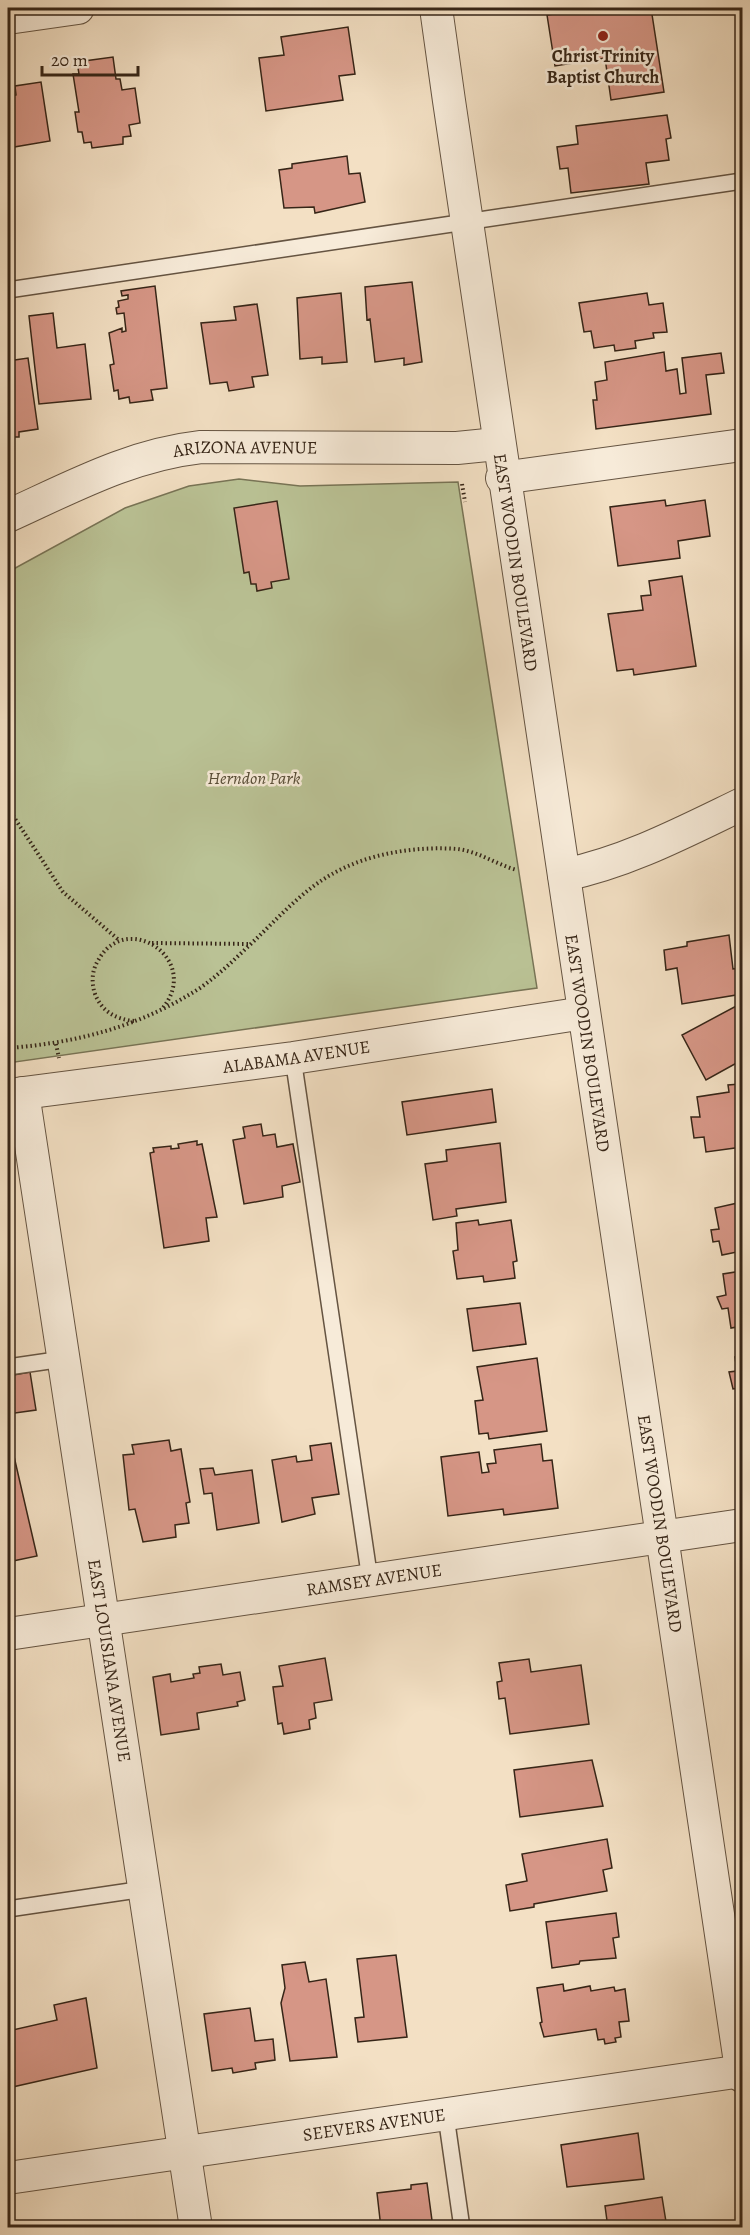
<svg xmlns="http://www.w3.org/2000/svg" width="750" height="2235" font-family="Alegreya,serif">
<style>
.green{fill:#bac295;stroke:#787456;stroke-width:1.5}
.building{fill:#d69686;stroke:#362517;stroke-width:1.5}
.lines{fill:none;stroke-linecap:round;stroke-linejoin:round}
.service-casing{stroke:#655442;stroke-width:18}
.minor-casing{stroke:#655442;stroke-width:34}
.path{stroke:#362517;stroke-width:4;stroke-dasharray:1.5 3;stroke-linecap:butt}
.service{stroke:#f7ebd9;stroke-width:15}
.minor{stroke:#f7ebd9;stroke-width:32}
.poi-dot{fill:#8f2418;stroke:#f7ebd9;stroke-width:2}
.labels{text-anchor:middle;dominant-baseline:central;stroke-width:5;stroke-linejoin:round;paint-order:stroke}
.poi-label{font-size:18px;font-weight:bold;fill:#362517;stroke:#f7ebd9}
.street-label{font-size:18px;fill:#362517;stroke:#f7ebd9}
.park-label{font-size:18px;font-style:italic;fill:#574c36;stroke:#f7ebd9}
</style>
<rect width="100%" height="100%" fill="#f3e0c4"/>
<filter id="stains"><feTurbulence type="fractalNoise" baseFrequency=".00333" numOctaves="4"/><feColorMatrix values="0 0 0 0 .2 0 0 0 0 .09 0 0 0 0 .02 0 0 0 .5 -.17"/></filter>
<radialGradient id="worn" r=".72"><stop offset=".6" stop-color="#630" stop-opacity="0"/><stop offset="1" stop-color="#630" stop-opacity=".3"/></radialGradient>
<!-- green -->
<path class="green" d="M239,479L300,486L458,482L537,988L8,1063V572L125,508L189,486Z"/>
<!-- building -->
<path class="building" d="M594,8H651L664,92L611,100L605,58L555,66L547,15Z
M348,27L355,74L339,76L343,100L266,111L259,58L284,55L281,37Z
M113,57L116,79H120L122,90L135,88L140,123L129,125L131,136L123,137V144L92,148L91,142L84,143L82,132H78L75,112H79L73,74H79L77,62Z
M41,82L50,141L8,148V97L16,95L15,86Z
M667,115L671,138L666,139L669,160L646,163L649,184L571,193L568,168L560,169L557,147L578,144L576,126Z
M347,156L349,174L360,173L365,202L315,213L314,207L284,208L279,170L292,168V164Z
M412,282L422,362L404,365V358L375,362L370,319L367,320L365,287Z
M155,286L167,388L151,390L153,400L130,403L129,397L119,399L118,390L114,391L110,365L114,364L109,333L122,328V332L126,331L124,313L117,314L116,308L119,307L118,301L128,299V295L122,296L121,291Z
M341,293L347,362L322,364V357L300,359L297,298Z
M647,293L649,305L663,303L667,332L653,333L654,338L635,341L636,348L615,351L614,345L594,348L591,331L584,332L579,303Z
M257,304L268,375L252,377L254,387L229,391L227,382L210,384L201,323L236,320L234,307Z
M53,313L57,348L85,344L91,399L39,404L29,316Z
M664,352L666,371L677,369L680,394L686,393L682,358L721,353L724,373L706,375L711,414L596,429L593,400H597L595,382L607,380L605,362Z
M28,358L38,429L19,432V437H8V361Z
M665,500L666,506L705,500L710,536L678,541L680,558L618,566L610,507Z
M277,501L289,579L271,582L272,588L257,591L256,584H251L249,572L244,573L234,508Z
M682,576L696,666L634,675L633,669L617,671L608,614L643,610L641,596L651,595L649,581Z
M729,935L733,969L742,968V994L682,1004L677,968L666,970L664,950L687,946V942Z
M740,1004L742,1060L706,1080L682,1035Z
M740,1084L742,1147L706,1152L704,1137L694,1138L691,1117H700L697,1097L729,1092L728,1085Z
M492,1089L496,1122L407,1135L402,1102Z
M261,1124L263,1136L275,1134L277,1147L293,1144L300,1182L282,1186L283,1197L244,1204L233,1140L245,1138L243,1127Z
M197,1141V1145L202,1144L217,1217L206,1218L209,1241L164,1248L150,1153L154,1152L153,1148L171,1146V1149L179,1148L178,1144Z
M500,1143L506,1202L456,1209L457,1216L433,1220L425,1164L447,1161L446,1150Z
M742,1202V1251L722,1255L719,1241L713,1242L711,1230L719,1229L715,1208Z
M478,1220L479,1225L511,1220L517,1261L513,1262L515,1278L484,1282L483,1276L457,1279L453,1251L458,1250L456,1223Z
M742,1271V1326L731,1328L728,1308L722,1309L717,1297L726,1295L723,1274Z
M520,1303L526,1344L473,1351L467,1309Z
M742,1356V1397H741L740,1388L733,1389L729,1372L737,1371L735,1357Z
M537,1358L547,1431L489,1439L488,1433L479,1434L475,1401L483,1400L477,1367Z
M30,1372L36,1410L8,1414V1376Z
M169,1440L171,1451L181,1449L190,1502L186,1503L189,1523L175,1525L176,1537L143,1542L135,1509L129,1510L123,1455L134,1454L132,1445Z
M331,1443L339,1494L312,1498L315,1514L282,1522L272,1460L296,1456L297,1462L312,1460L310,1446Z
M541,1444L543,1461L552,1460L558,1508L504,1515L503,1509L448,1516L441,1457L479,1452L482,1473L489,1472L487,1464L496,1463L494,1450Z
M13,1452L37,1556L8,1562V1453Z
M213,1468L215,1475L252,1470L259,1523L217,1530L212,1493L204,1494L200,1469Z
M325,1658L332,1700L314,1703L316,1718L309,1720L310,1729L284,1734L282,1723L278,1724L273,1687L283,1686L279,1666Z
M529,1659L531,1672L581,1665L589,1724L510,1734L505,1698L499,1699L497,1682L502,1681L499,1663Z
M221,1664L223,1675L240,1672L245,1700L237,1702L238,1706L197,1713L199,1729L161,1735L153,1677L170,1674L171,1682L194,1678L193,1674L200,1673L199,1667Z
M592,1760L603,1806L520,1817L514,1770Z
M607,1839L612,1868L603,1870L607,1891L534,1904V1907L510,1911L506,1885L527,1881L522,1854Z
M616,1913L619,1937L613,1938L616,1958L580,1961L579,1964L552,1968L546,1922Z
M396,1955L407,2037L358,2042L355,2018L364,2017L357,1959Z
M305,1962L309,1982L326,1979L337,2057L290,2061L281,2003L285,1988L282,1965Z
M563,1984L564,1991L590,1986L591,1991L614,1987L615,1991L625,1989L629,2021L619,2022L621,2037L615,2038L616,2042L605,2044L604,2039L598,2040L596,2029L544,2037L540,2023L542,2022L537,1988Z
M86,1998L97,2068L8,2088V2054L11,2053L8,2031L57,2020L54,2005Z
M250,2008L255,2041L273,2039L275,2060L255,2063L256,2069L233,2073L232,2068L212,2071L204,2014Z
M638,2133L644,2179L567,2187L561,2145Z
M427,2183L433,2228H381L377,2193L411,2189V2185Z
M662,2197L667,2228H608L605,2206Z"/>
<g class="lines">
<defs>
<path id="service" d="M8,290L742,181
M293,1058L370,1580
M8,1367L63,1359
M8,1909L144,1889
M446,2116L462,2228"/>
<g id="minor">
<path id="s1" d="M436,8C532,698 642,1386 742,2076"/>
<path d="M8,18L78,8"/>
<path d="M502,478L742,445"/>
<path id="s2" d="M8,516C72,487 130,455 201,447L457,448L497,444"/>
<path d="M564,875C627,862 684,832 742,804"/>
<path id="s3" d="M23,1093L196,2228"/>
<path id="s4" d="M8,1095L293,1058L584,1013"/>
<path id="s5" d="M8,1634L742,1525"/>
<path id="s6" d="M8,2178L742,2071"/>
</g>
</defs>
<!-- service casing -->
<use href="#service" class="service-casing"/>
<!-- minor casing -->
<use href="#minor" class="minor-casing"/>
<!-- path -->
<path class="path" d="M462,484L465,502
M8,719L12,748L8,776
M8,808L63,892L120,941
M152,943L250,944
M134,1021C116,1019 102,1012 95,994C91,982 92,969 99,959C127,910 203,960 162,1009
M56,1044L59,1058
M8,1048C77,1043 141,1026 200,988C220,974 237,957 255,940C279,917 304,889 334,873C370,853 417,846 457,849C478,851 497,865 517,870"/>
<!-- service -->
<use href="#service" class="service"/>
<!-- minor -->
<use href="#minor" class="minor"/>
</g>
<!-- markers -->
<circle class="poi-dot" cx="603" cy="36" r="6"/>
<g class="labels">
<!-- poi labels -->
<g class="poi-label">
<text x="603" y="56">Christ Trinity<tspan x="603" dy="21">Baptist Church</tspan></text>
</g>
<!-- street labels -->
<g class="street-label">
<text stroke="none"><textPath href="#s2" startOffset="250">ARIZONA AVENUE</textPath></text>
<text stroke="none"><textPath href="#s1" startOffset="560">EAST WOODIN BOULEVARD</textPath></text>
<text stroke="none"><textPath href="#s1" startOffset="1046">EAST WOODIN BOULEVARD</textPath></text>
<text stroke="none"><textPath href="#s4" startOffset="291">ALABAMA AVENUE</textPath></text>
<text stroke="none"><textPath href="#s1" startOffset="1532">EAST WOODIN BOULEVARD</textPath></text>
<text stroke="none"><textPath href="#s5" startOffset="370">RAMSEY AVENUE</textPath></text>
<text stroke="none"><textPath href="#s3" startOffset="574">EAST LOUISIANA AVENUE</textPath></text>
<text stroke="none"><textPath href="#s6" startOffset="370">SEEVERS AVENUE</textPath></text>
</g>
<!-- park labels -->
<g class="park-label">
<text x="254" y="778">Herndon Park</text>
</g>
</g>
<!-- margin -->
<rect width="750" height="2235" fill="none" stroke="#f3e0c4" stroke-width="30"/>
<rect x="9" y="9" width="732" height="2217" fill="none" stroke="#362517" stroke-width="3"/>
<rect x="15" y="15" width="720" height="2205" fill="none" stroke="#362517" stroke-width="1.5"/>
<!-- scale -->
<path d="M42 66v9h96v-9" fill="none" stroke="#362517" stroke-width="3"/>
<text x="51" y="66" font-size="18" fill="#362517" stroke="#f7ebd9" stroke-width="4.5" paint-order="stroke">20 m</text>
<rect width="100%" height="100%" filter="url(#stains)"/>
<rect width="100%" height="100%" fill="url(#worn)"/>
</svg>
